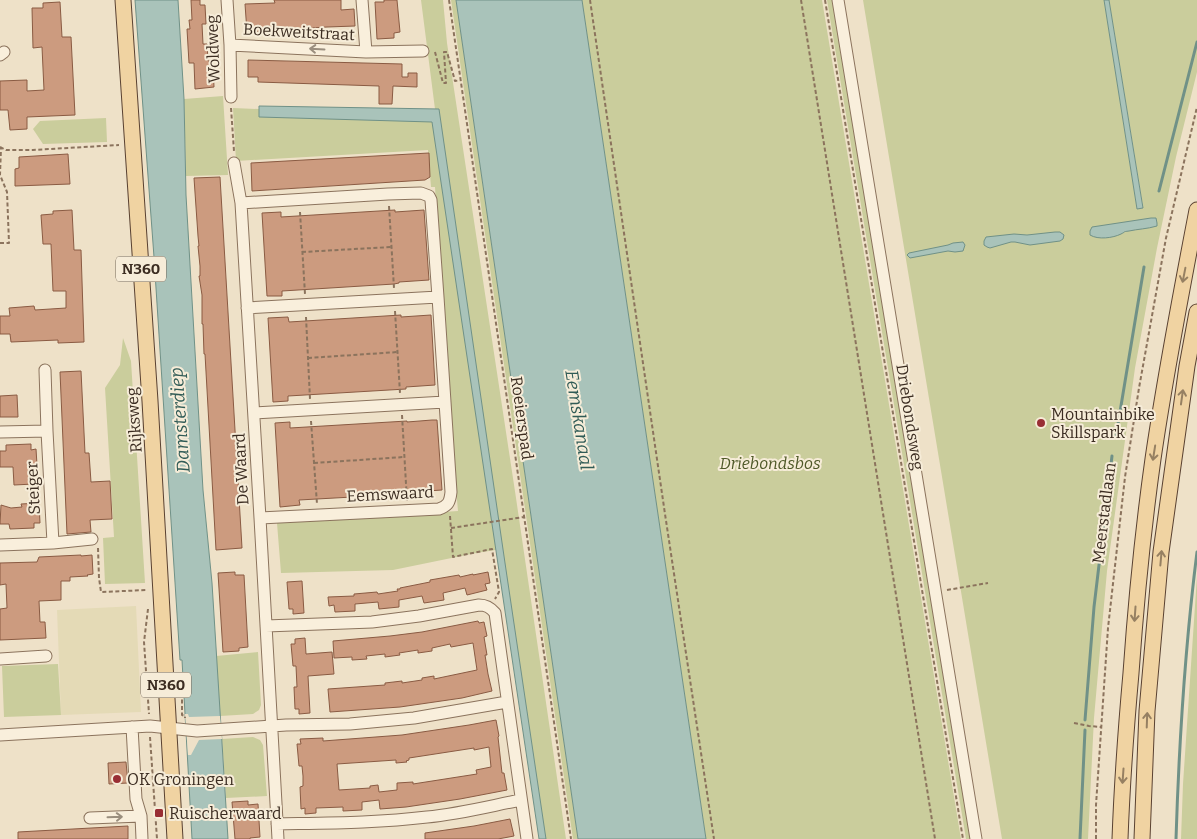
<svg xmlns="http://www.w3.org/2000/svg" width="1197" height="839" font-family="Bitter,serif">
<style>
.farmland{fill:#e4dab6}
.green{fill:#cacd9c}
.water{fill:#a9c3ba;stroke:#709187}
.pier{fill:#eee1c8}
.lines{fill:none;stroke-linecap:round;stroke-linejoin:round}
.stream{stroke:#709187;stroke-width:3}
.building{fill:#cc9b7f;stroke:#8a5b43;fill-rule:evenodd}
.minor-casing{stroke:#8b735d;stroke-width:13}
.major-casing{stroke:#594131;stroke-width:17}
.path{stroke:#8b735d;stroke-width:2;stroke-dasharray:4 2.5;stroke-linecap:butt}
.minor{stroke:#f9efdc;stroke-width:11}
.major{stroke:#f0d3a2;stroke-width:15}
.oneway{stroke:#9a8e7e}
.oneway2{stroke:#968062}
.poi-dot{fill:#992e34;stroke:#f6ecd8;stroke-width:2}
.labels{text-anchor:middle;dominant-baseline:central;stroke-width:4;stroke-linejoin:round;paint-order:stroke}
.shield{fill:#f6ecd8;stroke:#736658;stroke-width:1}
.shield-label{font-size:15px;font-weight:bold;fill:#3b2c21}
.street-label{font-size:16px;fill:#3b2c21;stroke:#f6ecd8}
.poi-label{font-size:16px;fill:#3b2c21;stroke:#f6ecd8;text-anchor:start}
.park-label{font-size:16px;font-style:italic;fill:#4e5827;stroke:#f6ecd8}
.water-label{font-size:18px;font-style:italic;fill:#305b56;stroke:#f6ecd8}
</style>
<rect width="100%" height="100%" fill="#eee1c8"/>
<!-- farmland -->
<path class="farmland" d="M136,606L141,712L61,715L57,610Z"/>
<!-- green -->
<path class="green" d="M421,0H443L447,43L516,498L566,839H545L502,549L476,553L393,570L281,573L277,523L458,511L447,388L435,187H431L428,150L236,161L233,108L259,109V116L437,115L435,109Z
M451,0H456L578,839H573Z
M582,0H822L961,839H706Z
M827,0H832L971,839H966Z
M863,0H1104L1137,209L1143,207L1109,0H1197V72L1176,157L1157,248L1135,368L1107,571L1094,718L1088,839H1002Z
M223,96L228,175L186,176L184,99Z
M106,118L107,142L43,144L33,129L40,121Z
M123,338L131,361L145,583L105,584L103,538L114,537L105,388L120,365Z
M1197,576V839H1181L1183,784Z
M258,652L261,705L259,710L253,714L220,716L216,656Z
M58,664L61,715L4,717L2,666Z
M253,737L260,740L263,745L267,796L226,798L222,739Z"/>
<!-- water -->
<path class="water" d="M135,0H178L184,99L186,195L203,490L212,583L228,839H192L182,660H180L154,257Z
M456,0H582L706,839H578Z
M1104,0H1109L1143,208L1137,209Z
M259,106L439,109L505,563L546,839H539L432,122L259,117Z
M1151,218H1156L1157,223V226C1147,229 1138,229 1129,231C1122,232 1127,231 1121,234C1113,238 1098,240 1090,235V231L1092,227Z
M1055,232H1060L1064,235L1063,239L1060,241L1030,245L1015,242H1011L990,248L987,247L984,245V241L986,237L1014,234L1027,235Z
M963,242L965,245L963,251L955,252L948,251L910,258L907,255L909,253L948,245L953,243Z"/>
<!-- pier -->
<path class="pier" d="M185,714H188L189,717L220,716L222,739L199,740L191,755H188Z"/>
<g class="lines">
<!-- stream -->
<path class="stream" d="M1159,191L1197,42
M1116,436L1144,267
M1085,720L1094,607L1112,456
M1080,839L1085,730
M1176,839C1179,743 1185,647 1197,552"/>
</g>
<!-- building -->
<path class="building" d="M191,0H200V5H205L206,24H202L203,44H207L208,61H210V66H213L214,87L195,89L194,63H189L187,29H190L189,20H192Z
M274,0H341V10L354,9L355,26L327,27L247,32L245,4L275,3Z
M384,0H397L400,32L394,33V38L377,39L375,2H384Z
M60,2L62,37H71L75,115L27,117V129L10,130L8,110H0V81L27,80V91L44,90L42,47L33,48L32,8H43V3Z
M248,60L402,64V77H408V73H417V87L393,86L392,104H379V86L258,82V77H248Z
M429,153L430,177L425,180L252,191L251,163Z
M68,154L70,184L15,186V169L19,168V157Z
M220,177L242,548L216,550L205,354H204L203,324H202V295L199,276H200V266L198,246H199L198,236L194,178Z
M72,210L74,250H81L84,342L58,343V340L11,342L10,334H0V316H10L9,308L34,306L35,310L66,308V291H53L51,244H43L41,215L53,214V211Z
M395,210V212L424,210L429,280L399,282V283L394,284L282,291V296H267L262,213L281,212V217Z
M401,315V317L431,315L435,385L406,387V389L288,396V401L273,402L268,318L288,317L289,322Z
M81,371L85,453H89L91,482L110,481L112,519L90,520L91,532L67,534L60,372Z
M17,395L18,417H0V396Z
M432,420H437L442,490L412,492V494H406L299,500L300,505L280,507L275,423L290,422V428L407,421V422Z
M31,444V450L36,449L37,465H33L34,484L14,485L13,467H0V451H6V445Z
M39,503L40,523H34V528L10,529L9,524H0L1,505L11,508L22,507L21,504Z
M81,555V556L92,555L93,574L87,575L88,576L70,577V581H61V600L39,601L40,622H45L46,638L0,640V609L7,608L6,584L0,585V563L37,562L39,557Z
M235,572V575H244L248,647L239,648V651L223,652L218,573Z
M488,572L490,583L485,584L487,590L467,595L465,588L443,593L444,600L424,603L422,596L399,600V607L379,609L378,602L355,604V611L335,612L334,605L329,606L328,597L354,596V594L377,592L378,594L398,591L397,589H400V588L430,582V580L459,575L460,577L473,574V575Z
M302,581L304,613L293,614V609H289L287,582Z
M478,621L479,623L484,622L487,636L484,637L487,655H485L488,674L492,691L462,698L400,707L330,712L328,689L385,685V683L402,681V683L422,680V678L434,676V679L477,670L473,643L451,647L450,644L432,648V651L418,653V650L399,653L400,655L385,657V654L366,656L367,659L352,660V657L334,658L333,641L390,636L422,632Z
M305,638L306,654L332,652L334,674L308,676L310,713L299,714V709H295L294,687H297L296,666H293L291,644H295V639Z
M496,720L499,736L498,737L502,773H504L507,790L460,799L406,807L380,809L379,800L362,802V810L343,811V807L316,808V813L305,814V808L301,809L300,787L303,786V776L302,766H299L297,744H301L300,739L323,738V741L402,735L469,725ZM489,747L491,767L476,770L477,774L413,784V782L397,783V790L379,792L378,785L370,786V788L339,790L337,764L396,760V763L407,762L406,761L409,760V758L474,748V750Z
M126,762L128,783L109,784L108,763Z
M248,801V805L258,804L260,837L250,838V839H235L232,802Z
M510,819L514,836L498,839H425V833L474,826Z
M128,826V839H18V832Z"/>
<g class="lines">
<defs>
<path id="minor" d="M227,0L230,45L231,97
M362,0L366,52
M838,0L976,839
M230,45L366,52L423,51
M0,55L4,52
M234,163L241,203L260,518L278,839
M241,203L388,194L421,193L429,196L431,200L438,297L451,492C450,502 448,506 439,509L260,518
M247,308L438,297
M45,370L47,431L53,543
M254,413L445,402
M0,432L47,431
M0,545L53,543L92,539
M266,626L372,622L419,616L479,605C486,605 490,607 495,613L527,839
M0,659L46,656
M132,727L136,799L141,816L142,839
M0,735L150,726L197,731L286,725L350,724L414,718L507,702
M90,818L141,816
M277,824C327,823 377,823 427,817C459,814 490,806 521,800"/>
<path id="major" d="M123,0L150,401L175,839
M1120,839C1122,784 1126,729 1131,673C1136,602 1143,530 1153,459C1165,376 1181,293 1197,210
M1142,839L1147,711L1161,552L1187,366L1197,312"/>
</defs>
<!-- minor casing -->
<use href="#minor" class="minor-casing"/>
<!-- major casing -->
<use href="#major" class="major-casing"/>
<!-- path -->
<path class="path" d="M449,0L571,839
M590,0L665,514L714,839
M801,0L935,839
M825,0L963,839
M435,52L443,83H446L444,52H447L455,81L461,80
M231,108L234,151
M0,147L6,150H33L119,145
M389,206L394,288
M300,212L305,294
M0,243H9L7,192L0,175L1,148
M302,252L391,247
M395,311L400,393
M306,317L310,399
M308,358L398,352
M402,415L407,501
M311,421L317,504
M314,463L404,457
M450,516L453,557L492,549L499,592L495,599
M451,528L524,517
M98,548L99,578L101,592L147,590
M947,590L988,583
M148,609L144,642L149,714
M182,693V715L185,716V718
M1074,723L1089,726L1101,727
M150,737L157,839
M1096,839V805L1108,628L1125,477L1139,388L1166,238L1197,107"/>
<!-- minor -->
<use href="#minor" class="minor"/>
<!-- major -->
<use href="#major" class="major"/>
</g>
<!-- one-way arrows -->
<defs><path id="oneway-shaft" d="M-6 0H5M1.5-3L5.5 0L1.5 3" fill="none" stroke-width="1.6" stroke-linecap="round" stroke-linejoin="round" transform="scale(1.25)"/></defs>
<g class="oneway">
<use href="#oneway-shaft" transform="translate(317 49) rotate(-177)"/>
<use href="#oneway-shaft" transform="translate(115 817) rotate(-2)"/>
</g>
<g class="oneway2">
<use href="#oneway-shaft" transform="translate(1184 275) rotate(101)"/>
<use href="#oneway-shaft" transform="translate(1182 397) rotate(-82)"/>
<use href="#oneway-shaft" transform="translate(1154 453) rotate(99)"/>
<use href="#oneway-shaft" transform="translate(1161 558) rotate(-85)"/>
<use href="#oneway-shaft" transform="translate(1135 614) rotate(94)"/>
<use href="#oneway-shaft" transform="translate(1147 720) rotate(-88)"/>
<use href="#oneway-shaft" transform="translate(1123 776) rotate(94)"/>
</g>
<!-- markers -->
<g class="poi-dot">
<circle cx="1041" cy="423" r="5"/>
<circle cx="117" cy="779" r="5"/>
<rect x="154" y="808" width="10" height="10" rx="2.5"/>
</g>
<g class="labels">
<!-- shield labels -->
<g class="shield">
<rect x="116" y="256.5" width="50" height="25" rx="4"/>
<rect x="141" y="672.5" width="50" height="25" rx="4"/>
</g>
<g class="shield-label">
<text x="141" y="269">N360</text>
<text x="166" y="685">N360</text>
</g>
<!-- street labels -->
<g class="street-label">
<text transform="translate(299 32) rotate(3)">Boekweitstraat</text>
<text transform="translate(213 49) rotate(-92)">Woldweg</text>
<text transform="translate(910 417) rotate(81)">Driebondsweg</text>
<text transform="translate(522 418) rotate(82)">Roeierspad</text>
<text transform="translate(134 420) rotate(-94)">Rijksweg</text>
<text transform="translate(241 469) rotate(-93)">De Waard</text>
<text transform="translate(33 488) rotate(-93)">Steiger</text>
<text transform="translate(390 494) rotate(-3)">Eemswaard</text>
<text transform="translate(1104 513) rotate(-83)">Meerstadlaan</text>
</g>
<!-- poi labels -->
<g class="poi-label">
<text x="1051" y="414">Mountainbike<tspan x="1051" dy="18">Skillspark</tspan></text>
<text x="127" y="779">OK Groningen</text>
<text x="169" y="813">Ruischerwaard</text>
</g>
<!-- park labels -->
<g class="park-label">
<text x="770" y="463">Driebondsbos</text>
</g>
<!-- water labels -->
<g class="water-label">
<text transform="translate(180 420) rotate(-94)">Damsterdiep</text>
<text transform="translate(579 420) rotate(81)">Eemskanaal</text>
</g>
</g>
</svg>
